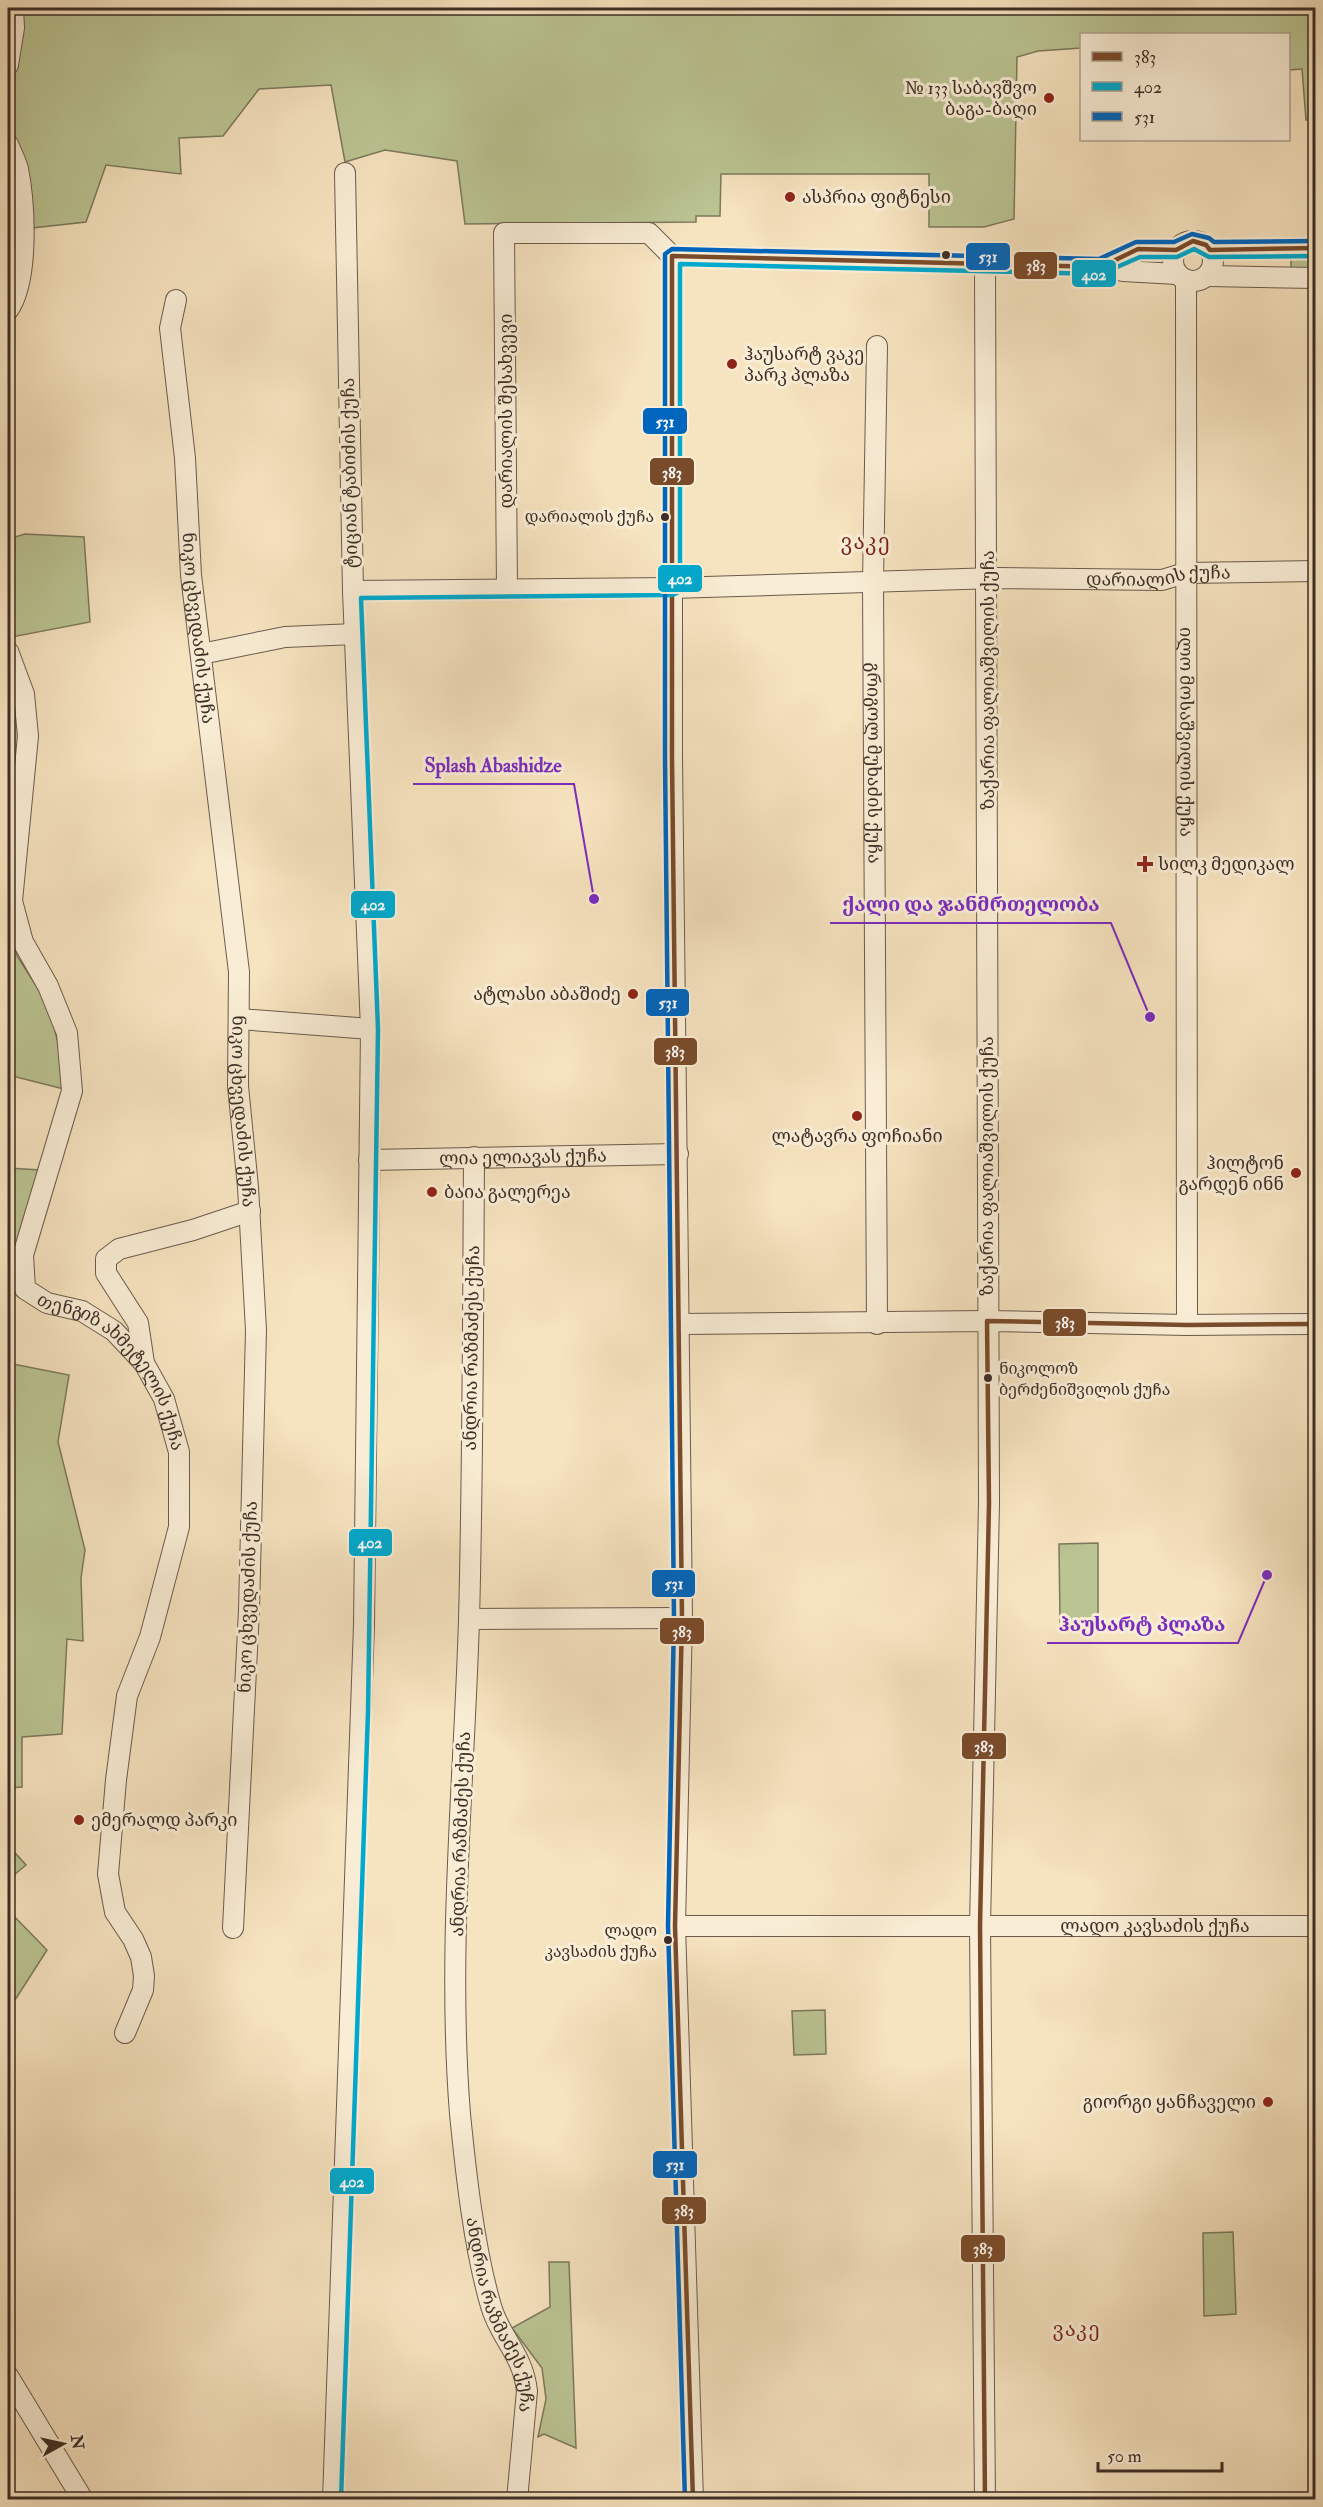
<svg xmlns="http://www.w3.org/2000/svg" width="1323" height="2507" font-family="'IM FELL Double Pica','Noto Serif Georgian',serif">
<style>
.green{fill:#bbc493;stroke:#7c795d;stroke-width:1.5}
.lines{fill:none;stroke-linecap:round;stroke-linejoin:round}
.minor-casing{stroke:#6b5b4d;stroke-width:22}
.minor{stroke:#f9edd5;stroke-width:20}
.bus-1-casing{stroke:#f9edd5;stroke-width:9}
.bus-2-casing{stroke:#f9edd5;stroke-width:9}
.bus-3-casing{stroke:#f9edd5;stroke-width:9}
.bus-1{stroke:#7a4b2a;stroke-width:4.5}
.bus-2{stroke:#00a9ce;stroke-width:4.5}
.bus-3{stroke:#0065bd;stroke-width:4.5}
.poi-dot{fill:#8f2418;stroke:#f9edd5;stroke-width:2}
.bus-dot{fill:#3d2e27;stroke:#f9edd5;stroke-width:2}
.labels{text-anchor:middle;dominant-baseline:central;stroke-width:6;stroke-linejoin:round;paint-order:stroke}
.bus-label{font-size:16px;fill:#3d2e27;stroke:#f9edd5;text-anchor:end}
.poi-label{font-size:18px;fill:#3d2e27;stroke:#f9edd5;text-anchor:start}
.street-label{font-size:18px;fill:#3d2e27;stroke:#f9edd5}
.neighbourhood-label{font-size:20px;letter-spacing:1.5px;fill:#7a1f14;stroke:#f9edd5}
.quarter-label{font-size:21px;letter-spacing:1.5px;fill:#7a1f14;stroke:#f9edd5}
.leader{fill:none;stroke:#7b2cbf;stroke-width:2}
.callout-dot{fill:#7b2cbf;stroke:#f9edd5;stroke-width:2}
.callout-label{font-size:20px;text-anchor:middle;font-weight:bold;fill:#7b2cbf;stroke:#f9edd5;stroke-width:6;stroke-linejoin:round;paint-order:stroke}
.line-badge{stroke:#f9edd5;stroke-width:2}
.badge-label{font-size:16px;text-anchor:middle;font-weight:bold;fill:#fff}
</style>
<rect width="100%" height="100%" fill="#f6e3bf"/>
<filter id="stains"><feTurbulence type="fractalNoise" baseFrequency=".00333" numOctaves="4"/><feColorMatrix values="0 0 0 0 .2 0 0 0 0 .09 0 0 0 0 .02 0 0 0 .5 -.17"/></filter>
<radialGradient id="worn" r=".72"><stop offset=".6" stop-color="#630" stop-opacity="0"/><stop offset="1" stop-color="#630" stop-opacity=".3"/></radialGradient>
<!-- green -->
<path class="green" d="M8,8H1315V120H1306L1302,69L1289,70L1288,34H1082L1081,48L1038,51L1017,57L1014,219L984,227H929V174H721L720,216H696V222L465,224L457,161L385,150L345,162L331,85L259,89L223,136L179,138L181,174L106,165L86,222L23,229L15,236L8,285Z
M1315,256V271H1291V257Z
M25,534L84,537L90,622L12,637L8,624V539Z
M8,669C30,723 14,789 8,846Z
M8,916L17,956L48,1004L65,1070L64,1089L8,1075Z
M8,1168L40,1170L17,1254L8,1257Z
M8,1363L69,1375L58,1442L85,1550L81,1578L83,1641L67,1639L62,1734L22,1737V1787L8,1788Z
M1098,1543V1621L1060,1622L1059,1544Z
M8,1845L26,1865L8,1880Z
M8,1910L47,1950L8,2011Z
M825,2010L826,2054L794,2055L792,2011Z
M1233,2232L1236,2314L1204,2316L1203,2233Z
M549,2262H569L576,2448L544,2434L538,2437L546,2399L542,2368L512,2328L550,2307Z"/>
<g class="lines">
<defs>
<g id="minor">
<path d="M8,65L14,28L13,8"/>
<path d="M8,144C11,152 16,161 18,169C25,205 29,281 8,310"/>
<circle cx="1193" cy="261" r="20"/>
<path d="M1210,250L1316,248"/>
<path d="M672,256V758L682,1618L675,1926L693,2500"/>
<path d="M1101,267L1138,249L1176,250"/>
<path d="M1208,276L1316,278"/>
<path id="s1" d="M1186,280L1187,1325"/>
<path id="s2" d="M176,300L170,328L185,458L191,575L239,972L238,1086L248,1187L256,1330L249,1610L233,1928"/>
<path id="s3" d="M877,346L873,582L877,1324"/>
<path d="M507,589L504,233H649L672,256L1101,267L1123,271L1177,274"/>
<path id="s4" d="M353,591L672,588L996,578L1162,580L1185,573L1316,571"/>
<path id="s5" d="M8,651L24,694L28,736L12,901L23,942L48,986L67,1033L72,1091L23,1255L25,1289L47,1303L82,1311L114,1331L144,1363L164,1399L179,1452V1527L150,1637L127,1696L116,1780L108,1874L115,1912L133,1939L141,1957L144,1976L143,1990L125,2033"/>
<path d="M201,654L285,637L355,634"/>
<path d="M239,1019L371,1029"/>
<path id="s6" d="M474,1157C473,1312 473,1466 469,1620C464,1784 447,1950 460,2114C466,2174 474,2248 491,2306C500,2338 523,2354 527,2391L517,2500"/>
<path id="s7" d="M369,1160L678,1154"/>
<path d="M680,1324L987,1321L1187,1325L1316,1324"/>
<path d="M144,1363L138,1323L106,1273V1259L119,1249L193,1230L250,1211"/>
<path d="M469,1619L682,1618"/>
<path id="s8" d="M675,1926H1316"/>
<path d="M8,2376L83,2500"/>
<path d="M333,2500L364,1625L371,1029L353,591L345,173"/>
<path d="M985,2500L980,1926L989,1503L985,264"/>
</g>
</defs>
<!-- minor casing -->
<use href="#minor" class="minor-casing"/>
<!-- minor -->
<use href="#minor" class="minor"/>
<defs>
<path id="bus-1" d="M693,2500L675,1926L682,1618L672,758V256L1101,267L1138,249L1176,250L1193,241L1206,245L1210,250L1316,248
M985,2500L980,1926L989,1503L987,1321L1187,1325L1316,1324"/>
<path id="bus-2" d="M341,2500L368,1712L378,1029L361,598L672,595L677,593L680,588V264L1101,274L1140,257H1177L1194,249L1209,257L1316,256"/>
<path id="bus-3" d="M685,2500L668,1926L674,1618L665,758V254L672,249L1099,259L1136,242H1174L1192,234L1209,238L1214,242L1316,241"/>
</defs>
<!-- bus-1 casing -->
<use href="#bus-1" class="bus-1-casing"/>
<!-- bus-2 casing -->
<use href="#bus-2" class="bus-2-casing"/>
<!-- bus-3 casing -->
<use href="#bus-3" class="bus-3-casing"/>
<!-- bus-1 -->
<use href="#bus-1" class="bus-1"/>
<!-- bus-2 -->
<use href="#bus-2" class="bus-2"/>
<!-- bus-3 -->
<use href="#bus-3" class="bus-3"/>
</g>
<!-- markers -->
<g class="poi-dot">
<circle cx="1049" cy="98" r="6"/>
<circle cx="790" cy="197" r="6"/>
<circle cx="732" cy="364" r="6"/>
<path d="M1142 855h6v6h6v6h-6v6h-6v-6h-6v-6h6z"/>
<circle cx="633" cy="994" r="6"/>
<circle cx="857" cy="1116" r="6"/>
<circle cx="1296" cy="1173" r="6"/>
<circle cx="432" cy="1192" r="6"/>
<circle cx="79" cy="1820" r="6"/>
<circle cx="1268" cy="2102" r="6"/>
</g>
<g class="bus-dot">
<circle cx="946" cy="255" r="5"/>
<circle cx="665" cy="517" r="5"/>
<circle cx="988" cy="1378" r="5"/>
<circle cx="668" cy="1940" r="5"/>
</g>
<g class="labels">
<!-- bus labels -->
<g class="bus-label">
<text x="654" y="517">დარიალის ქუჩა</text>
<text x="999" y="1369" text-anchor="start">ნიკოლოზ<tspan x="999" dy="21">ბერძენიშვილის ქუჩა</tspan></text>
<text x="657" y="1931">ლადო<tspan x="657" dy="21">კავსაძის ქუჩა</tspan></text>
</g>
<!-- poi labels -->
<g class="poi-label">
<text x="1037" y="88" text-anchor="end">№ 133 საბავშვო<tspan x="1037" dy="21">ბაგა-ბაღი</tspan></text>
<text x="802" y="197">ასპრია ფიტნესი</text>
<text x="744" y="354">ჰაუსარტ ვაკე<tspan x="744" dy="21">პარკ პლაზა</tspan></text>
<text x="1158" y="864">სილკ მედიკალ</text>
<text x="621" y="994" text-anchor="end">ატლასი აბაშიძე</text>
<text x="857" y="1136" text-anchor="middle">ლატავრა ფოჩიანი</text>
<text x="1284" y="1163" text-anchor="end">ჰილტონ<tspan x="1284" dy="21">გარდენ ინნ</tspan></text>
<text x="444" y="1192">ბაია გალერეა</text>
<text x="91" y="1820">ემერალდ პარკი</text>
<text x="1256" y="2102" text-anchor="end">გიორგი ყანჩაველი</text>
</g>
<!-- street labels -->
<g class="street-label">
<text transform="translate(506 411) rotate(-90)">დარიალის შესახვევი</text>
<text transform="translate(350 473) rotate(-91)">ტიციან ტაბიძის ქუჩა</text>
<text stroke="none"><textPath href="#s4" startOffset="806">დარიალის ქუჩა</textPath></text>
<text stroke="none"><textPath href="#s2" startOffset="330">ნიკო ცხვედაძის ქუჩა</textPath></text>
<text transform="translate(988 680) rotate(-90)">ზაქარია ფალიაშვილის ქუჩა</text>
<text stroke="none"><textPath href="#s1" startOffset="452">ილო მოსაშვილის ქუჩა</textPath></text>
<text stroke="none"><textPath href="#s3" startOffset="417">გრიგოლ მუხაძის ქუჩა</textPath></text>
<text stroke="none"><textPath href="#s2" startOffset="816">ნიკო ცხვედაძის ქუჩა</textPath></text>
<text stroke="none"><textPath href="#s7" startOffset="154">ლია ელიავას ქუჩა</textPath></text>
<text transform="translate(987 1166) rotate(-90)">ზაქარია ფალიაშვილის ქუჩა</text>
<text transform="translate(472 1348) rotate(-89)">ანდრია რაზმაძეს ქუჩა</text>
<text stroke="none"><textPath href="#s5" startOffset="788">თენგიზ ახმეტელის ქუჩა</textPath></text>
<text transform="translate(248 1597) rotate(-88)">ნიკო ცხვედაძის ქუჩა</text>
<text transform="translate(461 1834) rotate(-88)">ანდრია რაზმაძეს ქუჩა</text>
<text stroke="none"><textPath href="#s8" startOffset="480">ლადო კავსაძის ქუჩა</textPath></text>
<text stroke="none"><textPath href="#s6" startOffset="1164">ანდრია რაზმაძეს ქუჩა</textPath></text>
</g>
<!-- neighbourhood labels -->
<g class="neighbourhood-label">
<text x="1077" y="2329">ვაკე</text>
</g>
<!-- quarter labels -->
<g class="quarter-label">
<text x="866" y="542">ვაკე</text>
</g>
</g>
<!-- callouts -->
<path class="leader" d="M594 899L574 784H413M1150 1017L1111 923H830M1267 1575L1238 1643H1047"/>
<g class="callout-dot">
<circle cx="594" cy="899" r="6"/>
<circle cx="1150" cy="1017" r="6"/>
<circle cx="1267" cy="1575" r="6"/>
</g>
<g class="callout-label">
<text x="493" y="772">Splash Abashidze</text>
<text x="971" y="911">ქალი და ჯანმრთელობა</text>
<text x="1142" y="1631">ჰაუსარტ პლაზა</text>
</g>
<g class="line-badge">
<rect x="965" y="242" width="46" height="29" rx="6" fill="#0065bd"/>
<rect x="1013" y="251" width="45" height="29" rx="6" fill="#7a4b2a"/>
<rect x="1071" y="259" width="46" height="29" rx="6" fill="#00a9ce"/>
<rect x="642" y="407" width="46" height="28" rx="6" fill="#0065bd"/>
<rect x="649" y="457" width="46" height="29" rx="6" fill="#7a4b2a"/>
<rect x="657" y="564" width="46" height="29" rx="6" fill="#00a9ce"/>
<rect x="350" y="890" width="46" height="29" rx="6" fill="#00a9ce"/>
<rect x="645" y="988" width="45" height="29" rx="6" fill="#0065bd"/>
<rect x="653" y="1037" width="45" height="29" rx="6" fill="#7a4b2a"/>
<rect x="1042" y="1308" width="45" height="29" rx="6" fill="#7a4b2a"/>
<rect x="348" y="1528" width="45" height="29" rx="6" fill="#00a9ce"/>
<rect x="651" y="1569" width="45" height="29" rx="6" fill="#0065bd"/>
<rect x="659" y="1617" width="46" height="28" rx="6" fill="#7a4b2a"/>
<rect x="961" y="1732" width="46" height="28" rx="6" fill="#7a4b2a"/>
<rect x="652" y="2150" width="46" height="29" rx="6" fill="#0065bd"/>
<rect x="329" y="2167" width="46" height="28" rx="6" fill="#00a9ce"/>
<rect x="661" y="2196" width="46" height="29" rx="6" fill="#7a4b2a"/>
<rect x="960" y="2234" width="46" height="29" rx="6" fill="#7a4b2a"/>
</g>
<g class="badge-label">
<text x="988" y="262">531</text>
<text x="1036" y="271">383</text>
<text x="1094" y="280">402</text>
<text x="665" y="427">531</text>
<text x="672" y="478">383</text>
<text x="680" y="584">402</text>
<text x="373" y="910">402</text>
<text x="668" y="1008">531</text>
<text x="675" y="1057">383</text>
<text x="1065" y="1328">383</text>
<text x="370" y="1548">402</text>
<text x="674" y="1589">531</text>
<text x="682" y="1637">383</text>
<text x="984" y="1752">383</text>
<text x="675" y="2170">531</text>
<text x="352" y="2187">402</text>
<text x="684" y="2216">383</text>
<text x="983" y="2254">383</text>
</g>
<!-- margin -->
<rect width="1323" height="2507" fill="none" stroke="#f6e3bf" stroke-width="30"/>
<rect x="9" y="9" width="1305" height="2489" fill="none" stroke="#3d2e27" stroke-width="3"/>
<rect x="15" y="15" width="1293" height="2477" fill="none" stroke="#3d2e27" stroke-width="1.5"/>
<!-- legend -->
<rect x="1080" y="33" width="210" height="108" fill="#f9edd5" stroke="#aea18f" stroke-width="1.5"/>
<rect x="1092" y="52" width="30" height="9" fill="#7a4b2a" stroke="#aea18f" stroke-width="1.5"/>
<text x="1134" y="63" font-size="18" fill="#3d2e27">383</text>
<rect x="1092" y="82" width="30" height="9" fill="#00a9ce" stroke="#aea18f" stroke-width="1.5"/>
<text x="1134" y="93" font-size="18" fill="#3d2e27">402</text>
<rect x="1092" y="112" width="30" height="9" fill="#0065bd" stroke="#aea18f" stroke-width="1.5"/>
<text x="1134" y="123" font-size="18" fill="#3d2e27">531</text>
<!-- north arrow -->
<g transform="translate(63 2444) rotate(82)" stroke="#f9edd5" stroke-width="4.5" paint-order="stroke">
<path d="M0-4.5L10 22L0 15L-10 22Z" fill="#3d2e27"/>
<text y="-9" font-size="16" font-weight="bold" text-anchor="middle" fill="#3d2e27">N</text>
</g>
<!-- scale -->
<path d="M1098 2462v9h124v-9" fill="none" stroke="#3d2e27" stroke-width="3"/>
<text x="1107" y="2462" font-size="18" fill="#3d2e27" stroke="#f9edd5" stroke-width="4.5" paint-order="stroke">50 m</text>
<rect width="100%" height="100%" filter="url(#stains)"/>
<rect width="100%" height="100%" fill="url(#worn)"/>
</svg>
